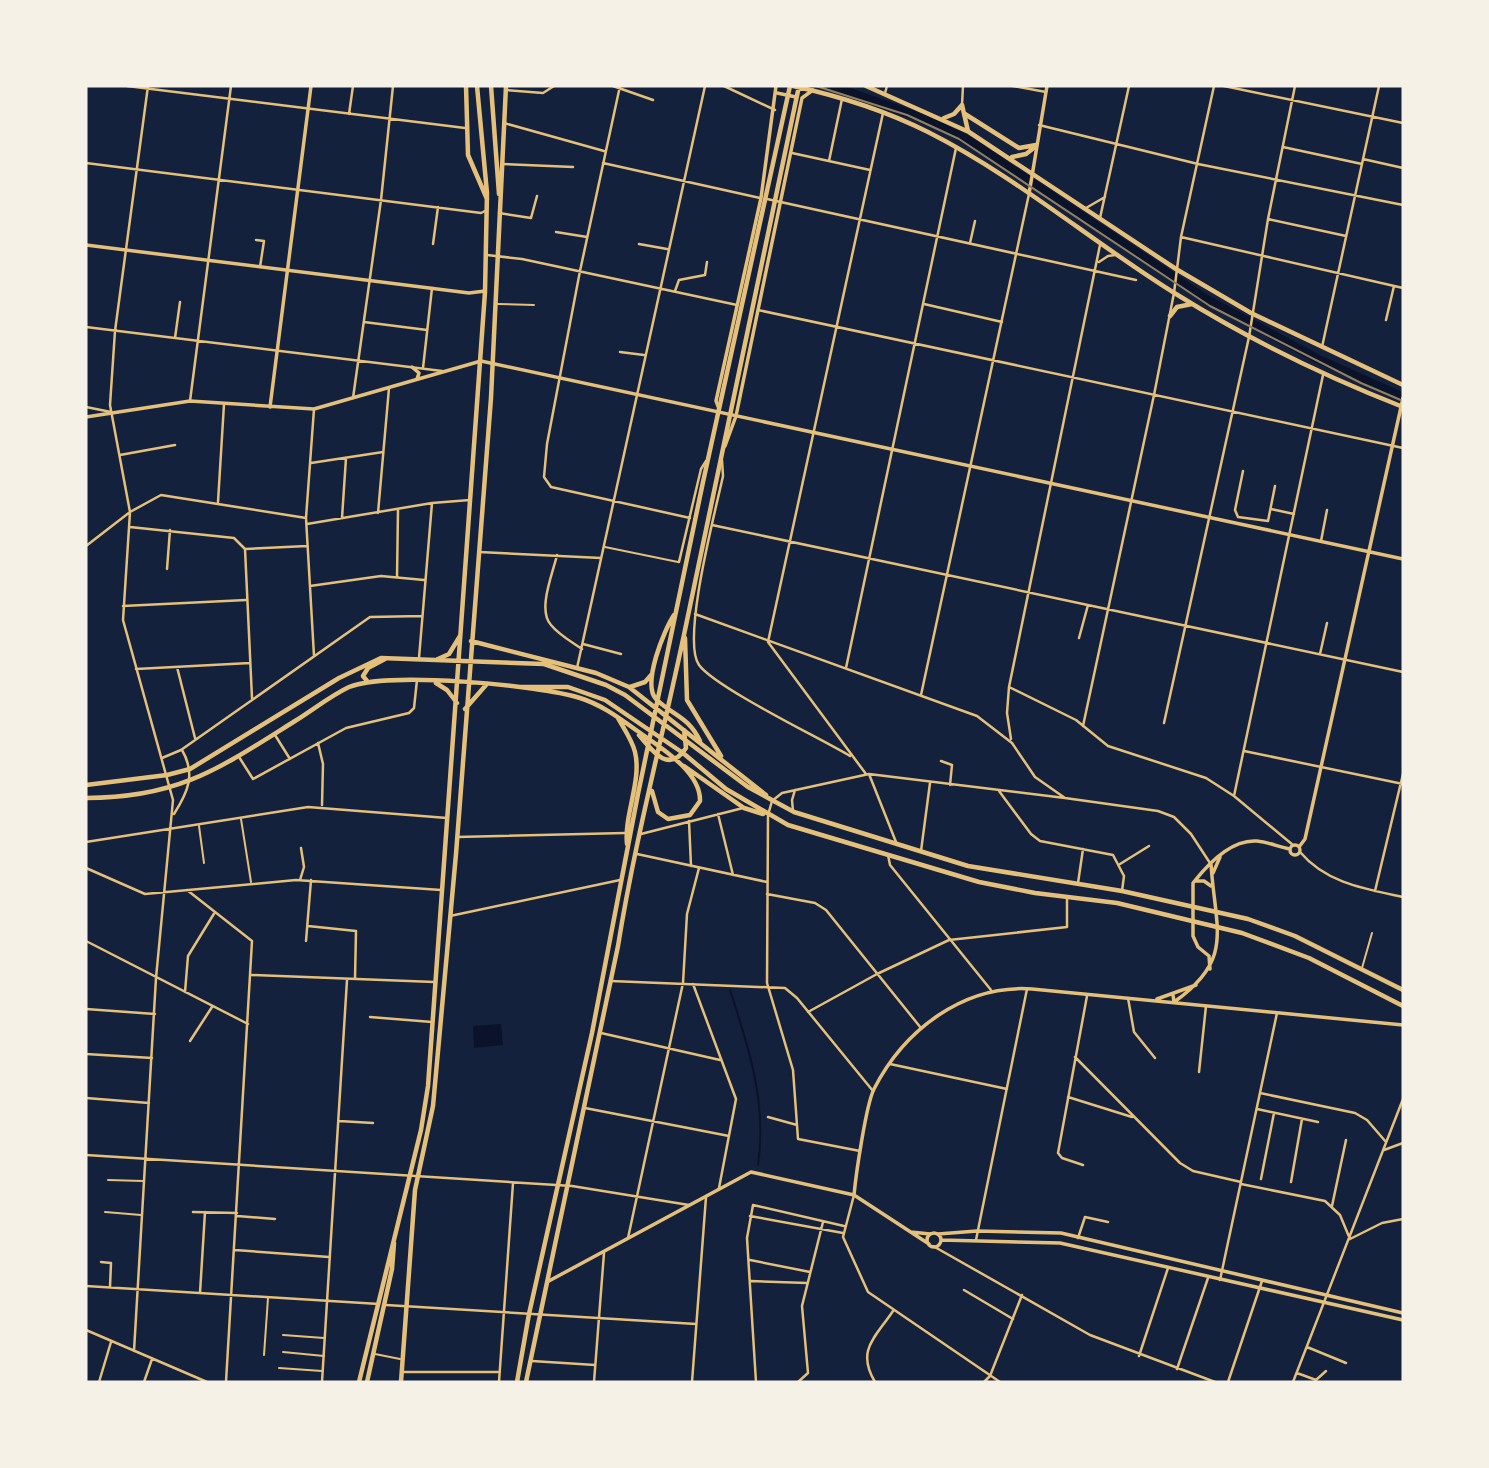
<svg xmlns="http://www.w3.org/2000/svg" width="1489" height="1468" font-family="'Archivo Narrow',sans-serif">
<style>
.water{fill:#0b132b}
.lines{fill:none;stroke-linecap:round;stroke-linejoin:round}
.stream{stroke:#0b132b;stroke-width:2}
.river{stroke:#0b132b;stroke-width:9}
.service{stroke:#e5c07b;stroke-width:2}
.pedestrian{stroke:#e5c07b;stroke-width:2}
.minor{stroke:#e5c07b;stroke-width:2.5}
.tertiary{stroke:#e5c07b;stroke-width:3.5}
.secondary{stroke:#e5c07b;stroke-width:3.5}
.primary{stroke:#e5c07b;stroke-width:4.5}
.rail{stroke:#918062;stroke-width:2}
</style>
<rect width="100%" height="100%" fill="#14213d"/>
<!-- water -->
<path class="water" d="M501,1024L503,1045L474,1048L473,1026Z"/>
<g class="lines">
<!-- stream -->
<path class="stream" d="M730,990C749,1048 767,1103 758,1165"/>
<!-- river -->
<path class="river" d="M831,86L926,119L971,142L1206,299L1318,359L1403,397"/>
<!-- service -->
<path class="service" d="M497,304L534,305
M605,547L678,562
M241,819L251,882
M199,826L204,863
M1362,968L1372,933
M108,1180L143,1181
M105,1212L141,1215
M283,1335L324,1338
M283,1352L324,1356
M264,1355L268,1298
M279,1368L322,1371"/>
<!-- pedestrian -->
<path class="pedestrian" d="M375,1354L400,1359"/>
<!-- minor -->
<path class="minor" d="M127,86L465,128
M613,86L653,100
M620,86L580,271L547,444L544,477L551,487L690,518
M724,86L775,110
M1013,86L1046,92
M1224,86L1403,123
M506,90L543,93L554,86
M885,93L887,86
M962,105L963,86
M349,114L353,86
M504,123L604,151
M1039,125L1198,164L1403,205
M1283,147L1362,164
M792,153L870,170
M1363,159L1403,168
M829,161L842,99
M86,163L481,213L485,211
M603,163L760,198
M502,164L573,167
M767,199L1136,280
M1086,208L1105,197
M499,213L531,218L537,196
M1100,218L1129,86
M1268,219L1346,236
M556,232L587,237
M1181,237L1403,288
M256,240L264,241L260,267
M970,243L975,221
M433,244L438,207
M639,244L667,249
M487,255L522,259L737,305
M1099,262L1108,256L1115,255
M675,291L679,280L705,275L707,262
M924,304L1002,322
M758,310L1403,448
M1386,320L1394,286
M364,322L427,330
M86,327L442,371
M175,338L180,302
M1322,347L1379,86
M620,352L644,355
M423,368L432,288
M353,398L381,200L393,86
M190,401L231,86
M86,407L111,412
M120,455L175,445
M722,460L723,476C716,509 681,640 699,665C716,688 820,738 850,756
M311,463L383,452
M1243,471L1235,510L1238,517L1268,521L1275,486
M218,502L224,404
M1271,509L1294,514
M378,513L389,388
M342,518L346,458
M307,524L432,503L470,500
M712,525L1403,672
M130,527L234,538L245,549L307,546
M1321,541L1327,510
M86,546L130,512L161,495L306,518
M245,549L252,698
M479,552L601,558
M557,555C553,573 537,610 551,625C559,635 572,642 582,649
M679,562L701,469L706,461
M167,569L170,530
M397,577L398,510
M310,586L381,576L424,580
M123,606L246,600
M695,614L977,716L1012,743L1035,777L1065,798L1158,811L1174,817L1191,834L1210,863
M1079,638L1088,605
M583,644L621,654
M1320,654L1327,623
M314,656L306,518L314,409
M419,658L432,503
M177,667L195,738
M577,668L705,86
M846,668L956,148
M136,669L250,663
M1009,687L1076,720L1108,746L1206,778L1234,796L1293,845
M921,695L1029,194
M1164,723L1249,337L1268,219L1295,86
M1083,726L1154,395L1174,293L1181,237L1214,86
M275,735L290,759
M1011,739L1007,713L1009,687L1100,245
M318,743L323,764L322,805
M1244,751L1403,784
M239,757L253,779L346,728L409,713L414,708L417,680
M162,758L181,750L370,617L422,616
M941,761L952,765L950,785
M866,774L768,642L883,113
M869,774L896,842
M999,791L1031,834L1040,841L1113,855L1124,876L1122,891
M1234,796L1323,375
M793,811L792,800L795,790
M174,814C188,792 196,774 182,750
M718,814L733,875
M689,821L691,866
M641,834L743,808
M457,837L625,833
M86,842L308,807L447,818
M921,851L930,783
M1300,852C1326,883 1365,889 1403,897
M637,854L767,882
M888,855L890,865L991,990
M1120,864L1149,846
M86,868L145,894L296,880L441,890
M300,880L304,867L301,848
M1078,883L1083,849
M187,890L252,941L226,1382
M1375,891L1403,774
M767,894L815,903L826,910L921,1028
M450,916L620,880
M308,926L356,931L355,979
M86,941L248,1024
M306,941L311,880
M252,975L434,982
M611,981L785,988L797,998L873,1091
M693,984L736,1099L719,1188
M185,992L188,956L215,912
M1128,998L1134,1032L1155,1058
M86,1009L155,1014
M808,1012L877,974L949,940L1067,927V897
M370,1017L432,1022
M601,1033L720,1060
M190,1041L212,1007
M86,1054L152,1058
M1075,1057L1180,1163L1193,1171L1241,1182
M890,1064L1007,1089
M1199,1072L1206,1006
M1260,1093L1355,1113L1367,1120L1386,1142
M1068,1097L1132,1117
M86,1098L149,1103
M585,1108L729,1136
M1257,1109L1318,1122
M768,1117L797,1125
M339,1121L373,1123
M1384,1150L1403,1143
M860,1151L798,1139L793,1070L767,983L768,815L772,801L782,793L869,774L1065,798
M86,1155L572,1186L689,1205
M1083,1165L1062,1158L1058,1153L1087,996
M1261,1179L1274,1113
M1291,1182L1302,1119
M1241,1184L1325,1201L1340,1215L1350,1239L1382,1223L1403,1219
M854,1195L843,1237L868,1292L1000,1382
M1332,1206L1346,1140
M193,1212L237,1213
M237,1216L275,1219
M750,1216L843,1233
M628,1238L683,983L687,914L699,868
M1078,1238L1085,1217L1108,1222
M976,1240L1027,989
M933,1246L1090,1335L1215,1382
M235,1250L329,1257
M750,1260L810,1272
M101,1262L111,1263L110,1287
M1220,1280L1277,1013
M751,1281L807,1283
M86,1286L379,1304
M964,1290L1013,1319
M200,1293L205,1212
M386,1305L696,1324
M86,1330L207,1382
M1307,1347L1346,1363
M134,1351L156,978L173,800L123,620L130,512L110,405L115,331L148,86
M1139,1356L1168,1268
M532,1361L595,1365
M1177,1369L1208,1278
M402,1372H500
M1297,1373L1316,1380L1326,1371
M99,1382L111,1342
M144,1382L152,1359
M322,1382L347,980
M499,1382L513,1183
M594,1382L604,1253
M692,1382L706,1197
M756,1382L747,1238L753,1205L844,1226
M798,1382L808,1373L802,1306L823,1222
M875,1382C856,1350 875,1338 893,1311
M984,1382L990,1376L1022,1295
M1228,1382L1262,1281
M1293,1382L1403,1099"/>
<!-- tertiary -->
<path class="tertiary" d="M777,93L796,97
M86,245L469,293L485,291
M412,367L419,373L417,379
M270,407L311,86
M719,409L716,401L761,198L776,86
M86,417L190,401L314,409L481,361L1403,559
M725,446L736,416L802,98L813,90
M1290 850a5 5 0 1 1 10 0a5 5 0 1 1-10 0Z
M1299,847L1305,839L1403,398
M1213,873L1220,857
M1195,881H1204L1211,886
M1210,969L1209,956L1198,947L1193,936V883C1207,865 1231,839 1257,841C1268,842 1279,847 1290,849
M1173,995L1174,1002C1235,959 1215,929 1211,864
M1157,999L1196,985
M854,1195C856,1174 866,1105 874,1089C904,1030 964,984 1032,989L1403,1025
M911,1232L930,1234
M927 1240a7 7 0 1 1 14 0a7 7 0 1 1-14 0Z
M938,1234L977,1231L1061,1233L1403,1313
M941,1240L1060,1243L1403,1320
M547,1282L751,1172L854,1195L929,1244"/>
<!-- secondary -->
<path class="secondary" d="M1029,194L1047,86"/>
<!-- primary -->
<path class="primary" d="M466,86L468,155L487,199
M491,86L499,194
M793,86C839,96 886,111 928,132C1017,177 1092,242 1176,294C1248,339 1324,376 1403,407
M866,86L969,132L1176,269L1251,313L1403,385
M962,105L968,131
M965,114L1019,148L1036,145
M944,118L954,114L962,105
M1012,157L1026,154L1035,147
M1170,316L1177,307L1192,304
M674,615C664,630 642,684 656,699C673,716 688,716 700,741
M685,638L687,700L721,756
M471,641L596,673L629,687L766,795
M438,659L449,654L460,636
M367,681L363,676L368,668L385,659
M436,683L447,690L457,703
M520,687H568L605,700L683,753L726,789L788,825L979,882L1035,893L1117,903L1242,933L1309,958L1403,1006
M630,687L645,682L652,674
M465,709L486,685
M618,718C624,729 632,740 635,752C642,781 624,814 627,844
M639,735C653,752 669,774 686,748L684,730
M684,766L744,808L763,814
M86,785L167,775L190,769L339,678L381,658L544,664L606,685L625,695L748,787L794,812L968,866L1122,891L1248,919L1295,936L1403,990
M86,798C179,798 220,768 295,721C313,710 330,696 349,687C387,671 538,685 580,698C603,705 623,721 643,735C663,749 701,773 700,801L690,815L668,819L658,812L652,791
M359,1382L421,1130L428,1086L485,292L487,193L477,86
M367,1382L392,1269L394,1243
M401,1382L415,1190L433,1106L456,854L491,398L506,86
M517,1382L529,1314L592,1033L638,794L703,482L790,86
M526,1382L618,946C635,840 663,735 685,630C723,449 761,267 799,86"/>
<!-- rail -->
<path class="rail" d="M816,86L907,115L959,139L1210,306L1361,383L1403,401"/>
</g>
<!-- border -->
<rect width="1489" height="1468" fill="none" stroke="#f6f1e7" stroke-width="175"/>
</svg>
